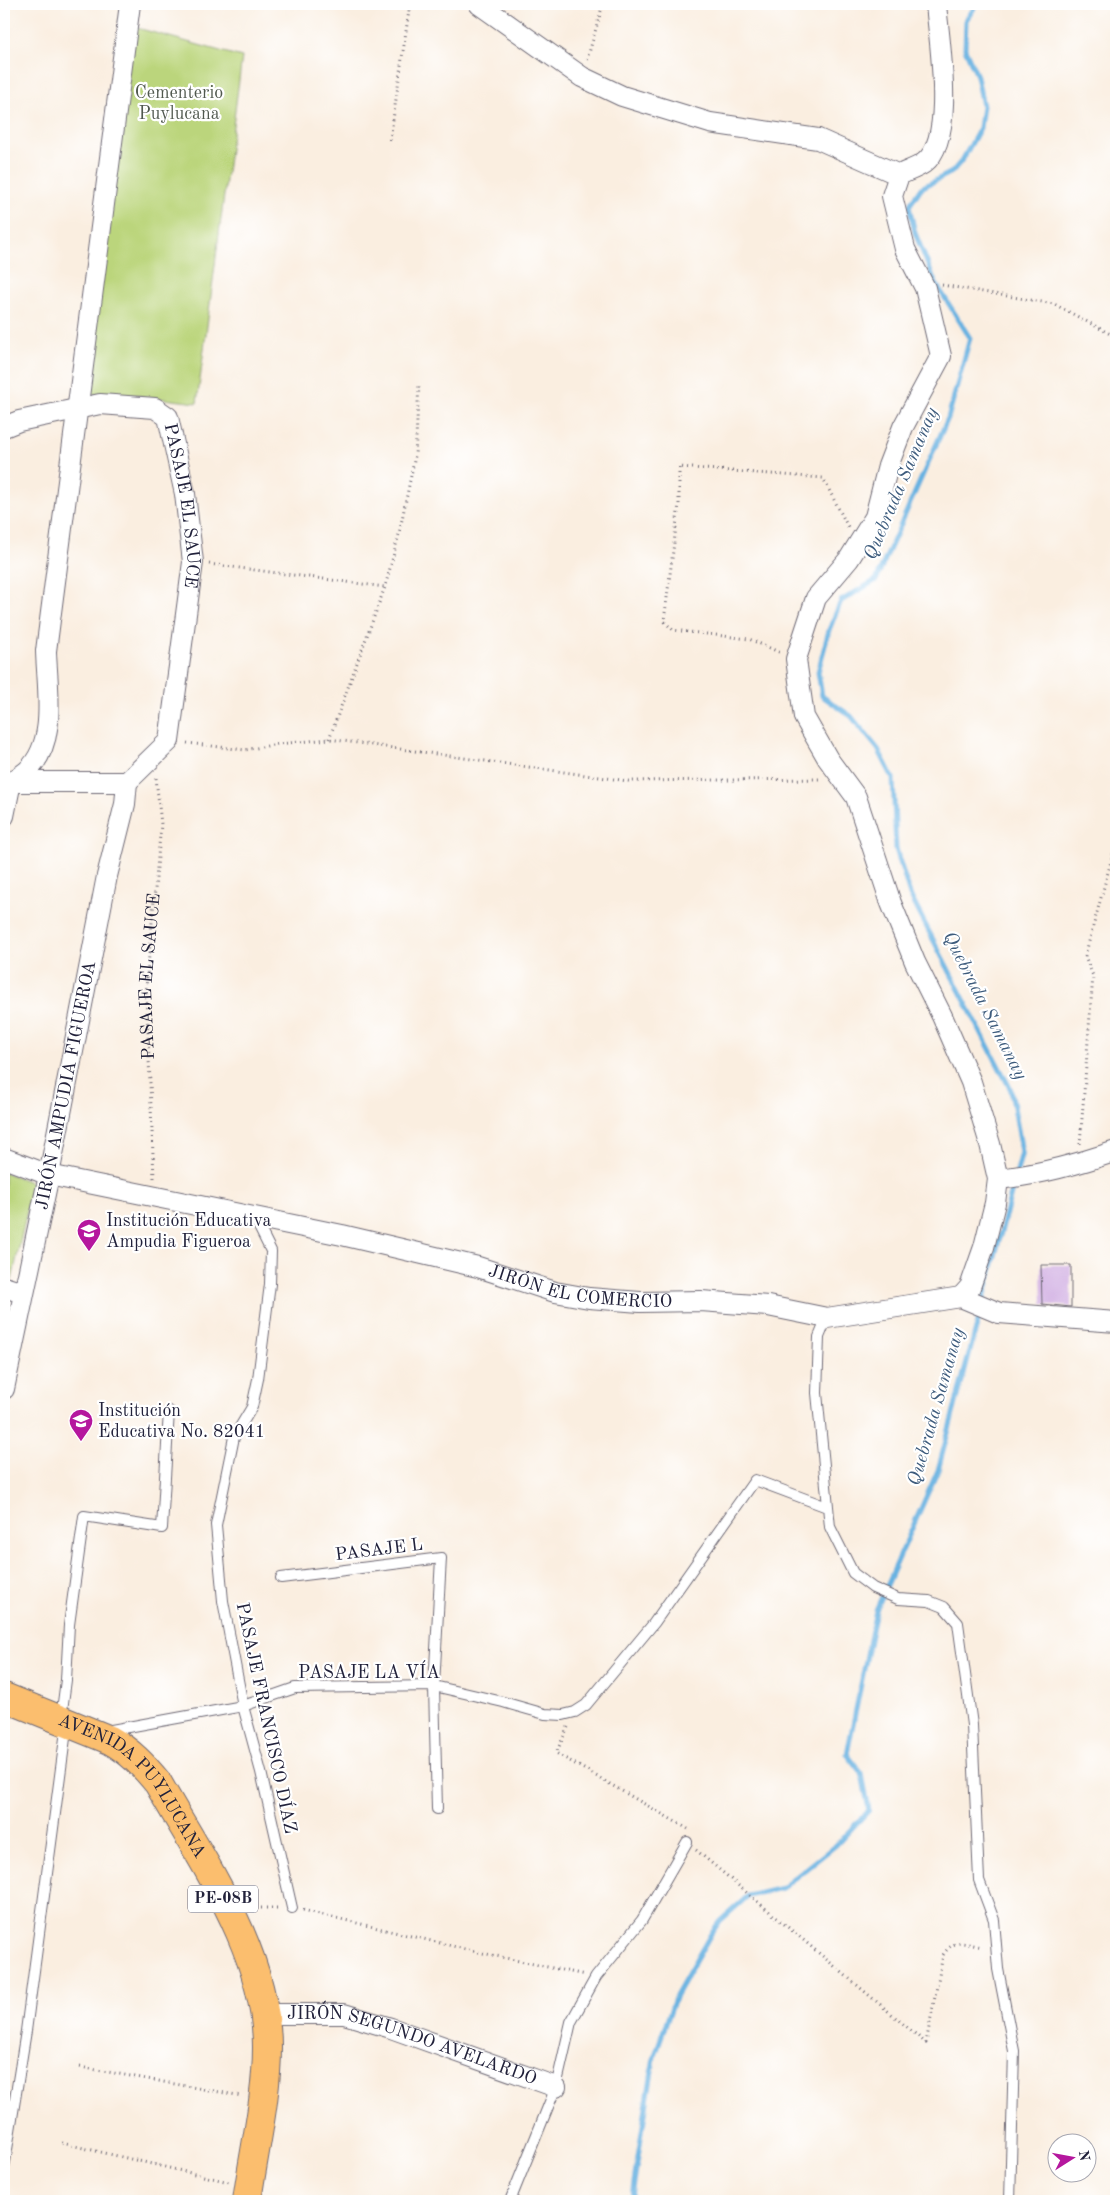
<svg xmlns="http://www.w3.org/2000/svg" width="1120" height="2205" font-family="'Old Standard TT',serif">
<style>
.green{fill:#bbd57b;stroke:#6e7c5b}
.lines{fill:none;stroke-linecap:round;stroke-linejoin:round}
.stream{stroke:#69b2e1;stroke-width:5}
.building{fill:#cfabe1}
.service-casing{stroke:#6e6975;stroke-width:12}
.minor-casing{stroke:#6e6975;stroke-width:22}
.primary-casing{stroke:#6e6975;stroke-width:30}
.path{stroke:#6e6975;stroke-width:3;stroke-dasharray:1 4;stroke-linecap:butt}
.service{stroke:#fff;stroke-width:10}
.minor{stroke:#fff;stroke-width:20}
.primary{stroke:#fbbe6e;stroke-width:28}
.labels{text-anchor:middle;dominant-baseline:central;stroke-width:4.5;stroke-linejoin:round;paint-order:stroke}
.shield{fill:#fff;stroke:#646476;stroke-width:1}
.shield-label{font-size:16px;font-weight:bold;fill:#22223b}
.park-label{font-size:18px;fill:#50584e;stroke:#fff}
.street-label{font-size:18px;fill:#22223b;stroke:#fff}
.poi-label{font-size:18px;fill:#22223b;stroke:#fff;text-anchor:start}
.water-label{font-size:19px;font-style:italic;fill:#3e5c7d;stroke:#fff}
</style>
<rect width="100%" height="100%" fill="#fff"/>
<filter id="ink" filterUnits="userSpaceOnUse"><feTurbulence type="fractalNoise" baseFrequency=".02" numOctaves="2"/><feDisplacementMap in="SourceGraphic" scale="10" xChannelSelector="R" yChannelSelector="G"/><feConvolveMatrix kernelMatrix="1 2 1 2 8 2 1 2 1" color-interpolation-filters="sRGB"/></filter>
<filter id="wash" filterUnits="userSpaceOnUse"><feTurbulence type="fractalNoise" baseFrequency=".0096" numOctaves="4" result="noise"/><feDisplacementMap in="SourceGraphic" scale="20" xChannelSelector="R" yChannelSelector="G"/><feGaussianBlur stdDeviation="1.12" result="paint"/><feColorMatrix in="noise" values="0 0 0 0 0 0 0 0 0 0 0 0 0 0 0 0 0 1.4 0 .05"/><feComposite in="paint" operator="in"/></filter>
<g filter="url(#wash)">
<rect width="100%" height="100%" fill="#faeee0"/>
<!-- green -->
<path class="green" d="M130,26L242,57L197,403L140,396L87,394Z
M4,1172L33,1183L12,1280L4,1278Z"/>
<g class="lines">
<!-- stream -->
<path class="stream" d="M977,4L966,20L965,49L977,76L983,106L980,128L963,159L952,172L921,188L909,206L915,233L935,282L970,338L948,418L876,580L841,601L829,630L818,672L822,696L851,716L878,749L893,778L896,849L910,895L1011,1090L1022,1152L1017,1171
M983,1302L1014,1182
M631,2201L654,2058L676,1995L712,1932L720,1921L748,1896L782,1888L836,1845L869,1810L862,1774L847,1754L876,1610L938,1470L981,1310"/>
</g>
<g id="blocks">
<!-- building -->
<path class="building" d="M1041,1265H1071V1307L1042,1304Z"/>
</g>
</g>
<g filter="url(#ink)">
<use href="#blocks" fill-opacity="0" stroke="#6e6975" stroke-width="1"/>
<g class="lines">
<defs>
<path id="service" d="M254,1217L271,1251L270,1284L258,1379L252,1407L234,1437L216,1525L223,1601L243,1706L261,1772L292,1908
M827,1318L819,1337L817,1393L830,1527L853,1573L873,1588L898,1599L929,1601L944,1607L958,1623L972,1725L979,1880L994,1920L998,1969L1014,2051L1010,2201
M281,1578L441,1558L434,1686L437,1809
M61,1718L66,1680L69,1625L84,1516L162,1528L169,1411
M106,1731L243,1706L295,1688L434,1686L503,1702L545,1714L563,1715L575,1712L586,1705L654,1623L755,1480L827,1507
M4,2168L26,2031L67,1723
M510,2201L556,2087L571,2022L596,1977L642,1920L687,1842"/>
<g id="minor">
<path d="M479,4L582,77L622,96L710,123L818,139L899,175L892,196L905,249L925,288L941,356L903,427L888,466L875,517L849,559L816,598L796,659L804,717L828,759L856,797L891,903L915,962L942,1016L971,1082L990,1144L998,1179L995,1203L984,1247L970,1287L961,1297"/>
<path d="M899,175C907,171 917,168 924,163C956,139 939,41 936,4"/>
<path id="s2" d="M4,427L19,421L100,404L155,408L168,417L185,494L193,562L169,741L127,782"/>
<path d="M9,782H127"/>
<path d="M4,816L11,782C16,779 22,775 27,771C58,742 47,689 46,651L130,4"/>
<path id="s3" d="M4,1158L49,1175L342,1235L478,1267L555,1292L589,1298L640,1302L701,1301L768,1306L827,1318L961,1297L999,1313L1116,1322"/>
<path d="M998,1179C1039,1175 1078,1164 1116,1151"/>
<path d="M4,1287L23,1293"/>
<path id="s4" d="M4,1389L49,1175L107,876L125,804L127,782"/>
<path id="s5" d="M266,2014H344L391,2028L556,2087"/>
</g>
<g id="primary">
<path id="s6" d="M4,1697L110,1740C130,1751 144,1766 158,1783C203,1863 267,1952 267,2047C267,2098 254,2150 247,2201"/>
</g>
</defs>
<!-- service casing -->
<use href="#service" class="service-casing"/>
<!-- minor casing -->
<use href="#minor" class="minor-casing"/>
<!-- primary casing -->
<use href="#primary" class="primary-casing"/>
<!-- path -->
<g class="path">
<path d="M587,60L603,4"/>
<path d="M390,140L410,4"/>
<path d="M942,285L1054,304L1116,337"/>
<path d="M209,564L385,587"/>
<path d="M779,652L749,639L673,630L664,621L679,504V467L823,478L848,527"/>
<path d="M329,739L385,587L399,534L415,456L419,385"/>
<path d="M187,743L245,750L278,744L329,739L628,781L821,779"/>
<path d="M1080,1144L1093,976L1085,956L1116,843"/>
<path id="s1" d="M154,1178L146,988L161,824L156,778"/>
<path d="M568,1727L556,1753L688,1829"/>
<path d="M696,1850L926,2043L943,1955C955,1937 964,1944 983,1947"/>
<path d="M251,1908H280"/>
<path d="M303,1910L473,1951L585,1975"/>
<path d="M80,2067L242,2096"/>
<path d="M62,2143L229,2182"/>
</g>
<!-- service -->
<use href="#service" class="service"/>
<!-- minor -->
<use href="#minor" class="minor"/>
<!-- primary -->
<use href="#primary" class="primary"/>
</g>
</g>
<!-- icons -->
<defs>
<symbol id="school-pin" viewBox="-11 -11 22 30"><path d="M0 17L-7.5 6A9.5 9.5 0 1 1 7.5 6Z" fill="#b5179e" stroke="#fff"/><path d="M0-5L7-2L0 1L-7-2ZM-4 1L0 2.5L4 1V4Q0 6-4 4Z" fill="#fff"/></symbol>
</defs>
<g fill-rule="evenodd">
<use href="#school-pin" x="75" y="1217" width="28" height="38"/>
<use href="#school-pin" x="67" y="1407" width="28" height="38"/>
</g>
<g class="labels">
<!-- shield labels -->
<rect class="shield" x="188" y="1885.5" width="70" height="27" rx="4"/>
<g class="shield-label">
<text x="223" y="1899">PE-08B</text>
</g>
<!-- park labels -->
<g class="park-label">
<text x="179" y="93">Cementerio<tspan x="179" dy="21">Puylucana</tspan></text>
</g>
<!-- street labels -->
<g class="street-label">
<text stroke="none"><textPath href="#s2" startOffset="260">PASAJE EL SAUCE</textPath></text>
<text stroke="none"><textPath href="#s1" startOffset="202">PASAJE EL SAUCE</textPath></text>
<text stroke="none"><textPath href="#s4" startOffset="310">JIRÓN AMPUDIA FIGUEROA</textPath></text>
<text stroke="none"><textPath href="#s3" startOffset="592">JIRÓN EL COMERCIO</textPath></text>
<text transform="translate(379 1550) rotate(-7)">PASAJE L</text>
<text x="369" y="1673">PASAJE LA VÍA</text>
<text transform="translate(266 1718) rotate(78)">PASAJE FRANCISCO DÍAZ</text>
<text stroke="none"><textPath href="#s6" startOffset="162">AVENIDA PUYLUCANA</textPath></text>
<text stroke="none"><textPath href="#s5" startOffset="151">JIRÓN SEGUNDO AVELARDO</textPath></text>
</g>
<!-- poi labels -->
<g class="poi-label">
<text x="106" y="1221">Institución Educativa<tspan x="106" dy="21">Ampudia Figueroa</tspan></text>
<text x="98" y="1411">Institución<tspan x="98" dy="21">Educativa No. 82041</tspan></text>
</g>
<!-- water labels -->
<g class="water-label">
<text transform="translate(902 484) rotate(-67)">Quebrada Samanay</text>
<text transform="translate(984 1006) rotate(63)">Quebrada Samanay</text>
<text transform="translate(937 1407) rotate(-74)">Quebrada Samanay</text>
</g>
</g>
<!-- margin -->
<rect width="1120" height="2205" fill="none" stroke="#fff" stroke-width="20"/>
<!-- north arrow -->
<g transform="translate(1072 2158) rotate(79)"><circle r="24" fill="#ffffff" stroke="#a7a7b1"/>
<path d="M0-4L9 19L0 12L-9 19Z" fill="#b5179e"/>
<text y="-8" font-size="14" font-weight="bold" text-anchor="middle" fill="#22223b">N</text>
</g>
</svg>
